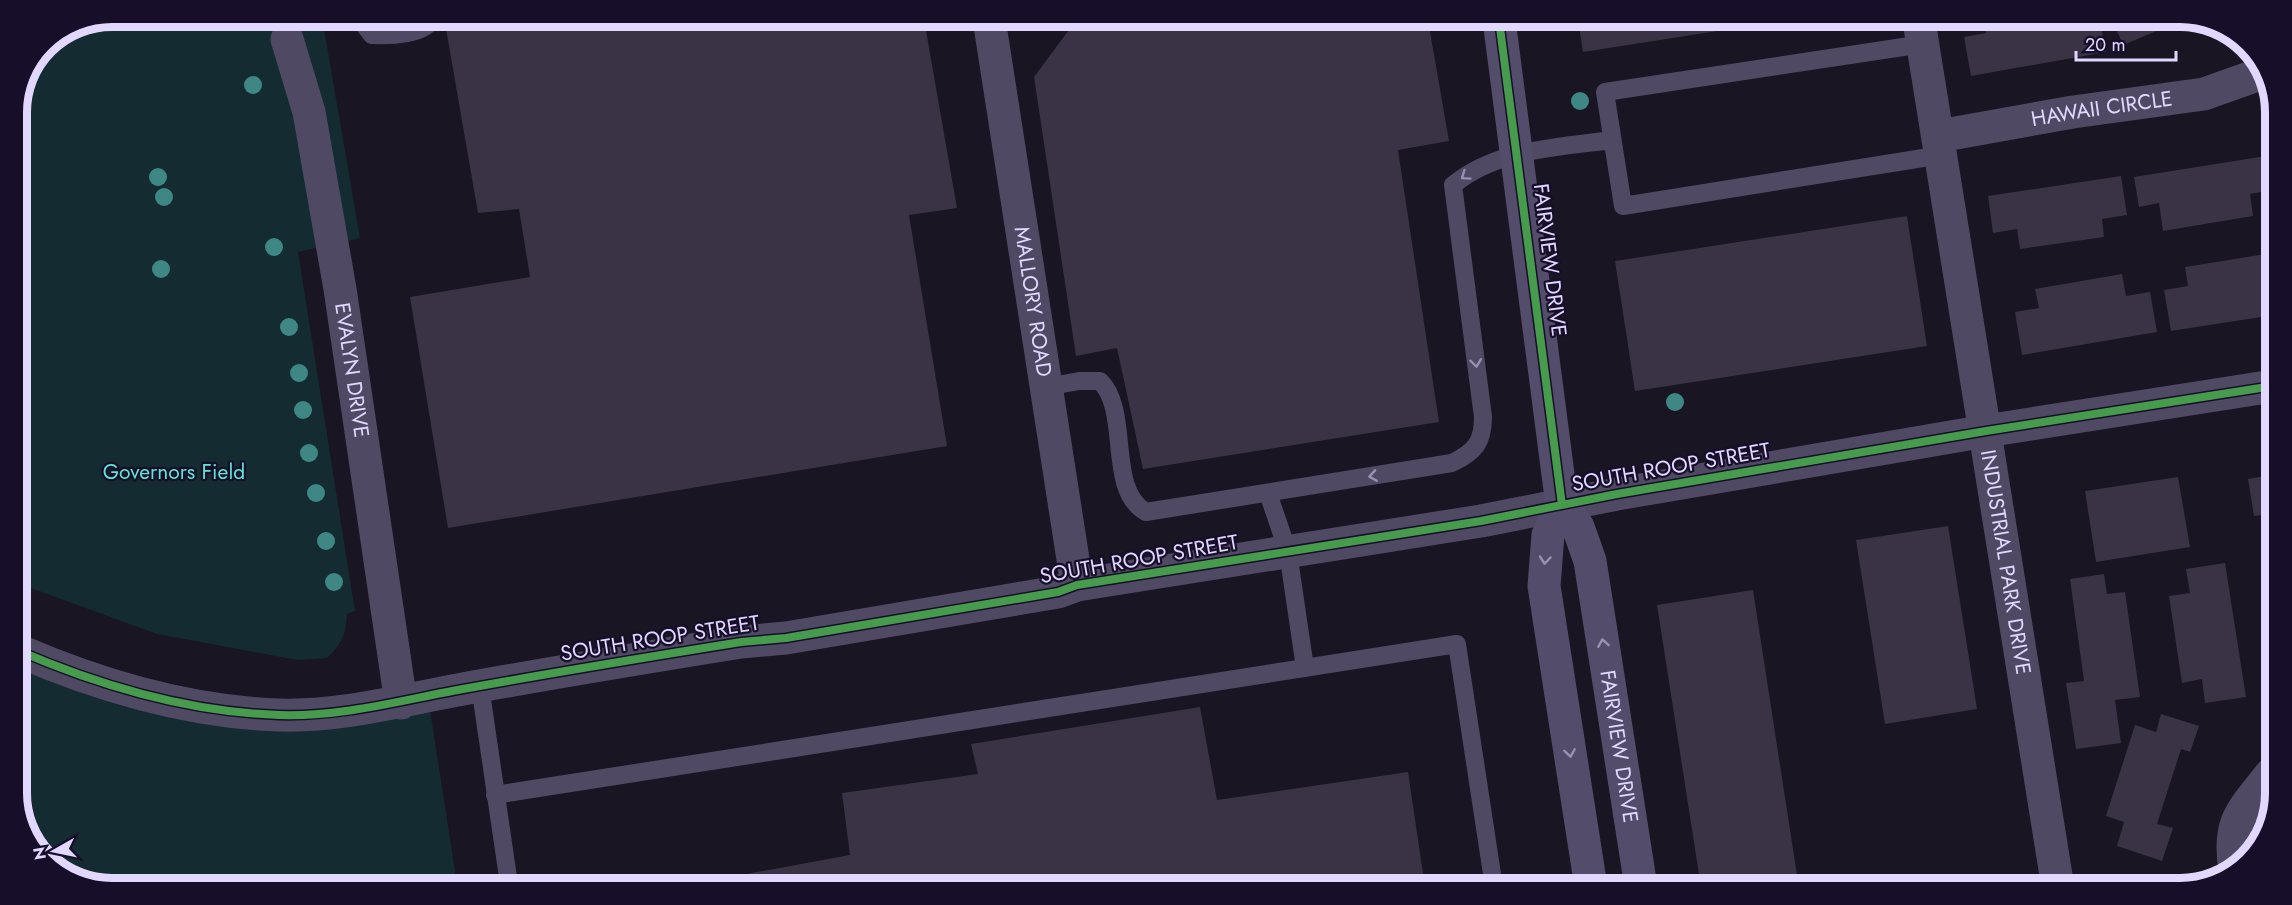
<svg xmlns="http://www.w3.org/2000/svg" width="2292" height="905" font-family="Jost,sans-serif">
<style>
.green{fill:#132b31}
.building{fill:#393345}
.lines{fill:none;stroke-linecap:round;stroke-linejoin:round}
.service{stroke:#4f4964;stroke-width:18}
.minor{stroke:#4f4964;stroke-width:33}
.tertiary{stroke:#4f4964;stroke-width:33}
.secondary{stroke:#534c6a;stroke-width:33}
.cycleway-casing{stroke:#170f29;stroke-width:11}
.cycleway{stroke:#469c4c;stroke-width:8}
.tree{fill:#3e8785}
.oneway{stroke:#9890b2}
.oneway2{stroke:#9a92b4}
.labels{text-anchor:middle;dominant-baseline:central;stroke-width:4.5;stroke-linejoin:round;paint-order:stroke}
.street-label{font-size:21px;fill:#e1d7ff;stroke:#170f29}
.park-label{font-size:21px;fill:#5de5d6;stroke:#170f29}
.rim{fill:none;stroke:#e1d7ff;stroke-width:8}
</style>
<rect width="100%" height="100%" fill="#191523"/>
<!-- green -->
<path class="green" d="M112,17H322L360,238L298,252L355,611L347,614C346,635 342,643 327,658L298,660L157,634L17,583V106L45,44Z
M17,650L214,709L428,697L457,884L81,883L40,854L17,704Z"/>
<!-- building -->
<path class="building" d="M444,17L924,19L957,208L909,215L947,446L448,528L410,297L530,277L519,209L478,213Z
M1077,19L1428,20L1449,141L1398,150L1439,422L1143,469L1117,348L1076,356L1034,77Z
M1578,20L1775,21V22L1583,52Z
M1984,21H2100L2106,52L1971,76L1964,37L1986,33Z
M2113,21L2178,22L2123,45Z
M2266,156L2272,190L2250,194L2253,216L2163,231L2159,203L2139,207L2134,177Z
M2121,176L2127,215L2102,219L2104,237L2020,249L2017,229L1993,233L1988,196Z
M1907,216L1927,346L1635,391L1615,261Z
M2272,253L2274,315L2171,331L2164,290L2188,286L2185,267Z
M2122,274L2126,296L2150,292L2157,332L2022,355L2015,312L2039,308L2035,289Z
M2267,452H2273L2272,514L2254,516L2248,479L2271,475Z
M2178,477L2190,547L2096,562L2085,491Z
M1948,526L1977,709L1885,724L1856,540Z
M2225,563L2246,697L2205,703L2202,679L2182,683L2169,596L2190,593L2186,569Z
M2104,574L2107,594L2125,592L2140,697L2115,700L2121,743L2076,749L2066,683L2084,681L2070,579Z
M1753,590L1799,888L1701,887L1657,605Z
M1200,707L1217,800L1408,772L1425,887L687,885L850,855L842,793L978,774L971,744Z
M2161,714L2199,726L2190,752L2181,749L2157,824L2173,828L2162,861L2117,846L2124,822L2106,816L2135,725L2156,732Z
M2167,877L2169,888H2130L2129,882Z"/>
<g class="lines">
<!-- service -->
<path class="service" d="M363,17L365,26L372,35C390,36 426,35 434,17
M1923,44L1605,92L1623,206L1942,155
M1046,387L1079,381H1100C1131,411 1106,490 1146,512L1452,463C1475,452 1483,442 1483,417L1453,185C1496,149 1559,147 1612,140
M1268,493L1288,552L1305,668
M480,686L509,884
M495,795L1457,644L1494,887"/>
<!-- minor -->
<g class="minor">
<path id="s1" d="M989,19L1077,585"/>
<path id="s2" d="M1919,21L2058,888"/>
<path id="s3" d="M287,39L309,112L340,289L401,703"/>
<path id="s4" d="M1939,136L2073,112L2204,94L2263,73"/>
<path d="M2235,870C2227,821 2242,811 2271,774"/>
</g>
<!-- tertiary -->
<path class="tertiary" d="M17,650C100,686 188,712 279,715C342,717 402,700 463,689C556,672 648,657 741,642L786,638L1058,592L1077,585L1481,521L1617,494L1986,431L2273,386"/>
<!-- secondary -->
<g class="secondary">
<path id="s5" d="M1499,20L1562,505L1578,527L1590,561L1641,887"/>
<path d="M1562,505L1548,535L1544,586L1591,887"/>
</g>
<defs>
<path id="cycleway" d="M1499,20L1562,505
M17,650C100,686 188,712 279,715C342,717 402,700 463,689C556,672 648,657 741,642L786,638L1058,592L1077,585L1481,521L1617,494L1986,431L2273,386"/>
</defs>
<!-- cycleway casing -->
<use href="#cycleway" class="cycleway-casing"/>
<!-- cycleway -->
<use href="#cycleway" class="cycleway"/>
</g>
<!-- trees -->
<g class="tree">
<circle cx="253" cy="85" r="9"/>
<circle cx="1580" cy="101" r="9"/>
<circle cx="158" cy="177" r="9"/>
<circle cx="164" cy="197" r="9"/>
<circle cx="274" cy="247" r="9"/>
<circle cx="161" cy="269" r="9"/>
<circle cx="289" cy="327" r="9"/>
<circle cx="299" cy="373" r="9"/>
<circle cx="1675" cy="402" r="9"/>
<circle cx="303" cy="410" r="9"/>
<circle cx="309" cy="453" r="9"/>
<circle cx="316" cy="493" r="9"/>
<circle cx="326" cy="541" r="9"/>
<circle cx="334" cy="582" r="9"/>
</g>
<!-- one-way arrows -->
<defs><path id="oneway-chevron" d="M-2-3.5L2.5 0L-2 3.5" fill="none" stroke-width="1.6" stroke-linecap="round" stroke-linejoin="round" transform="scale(1.5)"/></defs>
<g class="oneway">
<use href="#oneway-chevron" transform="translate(1465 176) rotate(145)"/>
<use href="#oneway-chevron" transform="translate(1476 363) rotate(83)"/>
<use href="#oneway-chevron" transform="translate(1373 476) rotate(171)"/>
</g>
<g class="oneway2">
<use href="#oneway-chevron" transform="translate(1545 560) rotate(95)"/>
<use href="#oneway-chevron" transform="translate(1603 643) rotate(-99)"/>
<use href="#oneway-chevron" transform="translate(1570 753) rotate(81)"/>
</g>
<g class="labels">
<!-- street labels -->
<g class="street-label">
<text stroke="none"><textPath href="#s4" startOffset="165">HAWAII CIRCLE</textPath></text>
<text transform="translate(1550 260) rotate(83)">FAIRVIEW DRIVE</text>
<text stroke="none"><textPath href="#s1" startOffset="286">MALLORY ROAD</textPath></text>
<text stroke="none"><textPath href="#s3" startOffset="338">EVALYN DRIVE</textPath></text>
<text transform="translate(1671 467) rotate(-10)">SOUTH ROOP STREET</text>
<text transform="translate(1139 559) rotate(-10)">SOUTH ROOP STREET</text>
<text stroke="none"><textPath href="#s2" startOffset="548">INDUSTRIAL PARK DRIVE</textPath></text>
<text transform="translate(660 638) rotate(-9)">SOUTH ROOP STREET</text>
<text stroke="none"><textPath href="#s5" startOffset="740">FAIRVIEW DRIVE</textPath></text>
</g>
<!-- park labels -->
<g class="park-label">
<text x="174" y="472">Governors Field</text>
</g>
</g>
<!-- crop -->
<path d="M0 0H2292V905H0ZM112 27H2180A85 85 0 0 1 2265 112V793A85 85 0 0 1 2180 878H112A85 85 0 0 1 27 793V112A85 85 0 0 1 112 27Z" fill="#170f29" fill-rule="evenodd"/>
<path class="rim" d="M112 27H2180A85 85 0 0 1 2265 112V793A85 85 0 0 1 2180 878H112A85 85 0 0 1 27 793V112A85 85 0 0 1 112 27Z"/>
<!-- north arrow -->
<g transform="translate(54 851) rotate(261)" stroke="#170f29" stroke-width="4.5" paint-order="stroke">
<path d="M0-4.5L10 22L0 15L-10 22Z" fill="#e1d7ff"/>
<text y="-9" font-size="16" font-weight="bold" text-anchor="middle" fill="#e1d7ff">N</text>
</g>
<!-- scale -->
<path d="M2076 51v9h100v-9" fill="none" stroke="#e1d7ff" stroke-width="3"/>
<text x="2085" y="51" font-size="18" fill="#e1d7ff" stroke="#170f29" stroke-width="4.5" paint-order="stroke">20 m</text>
</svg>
